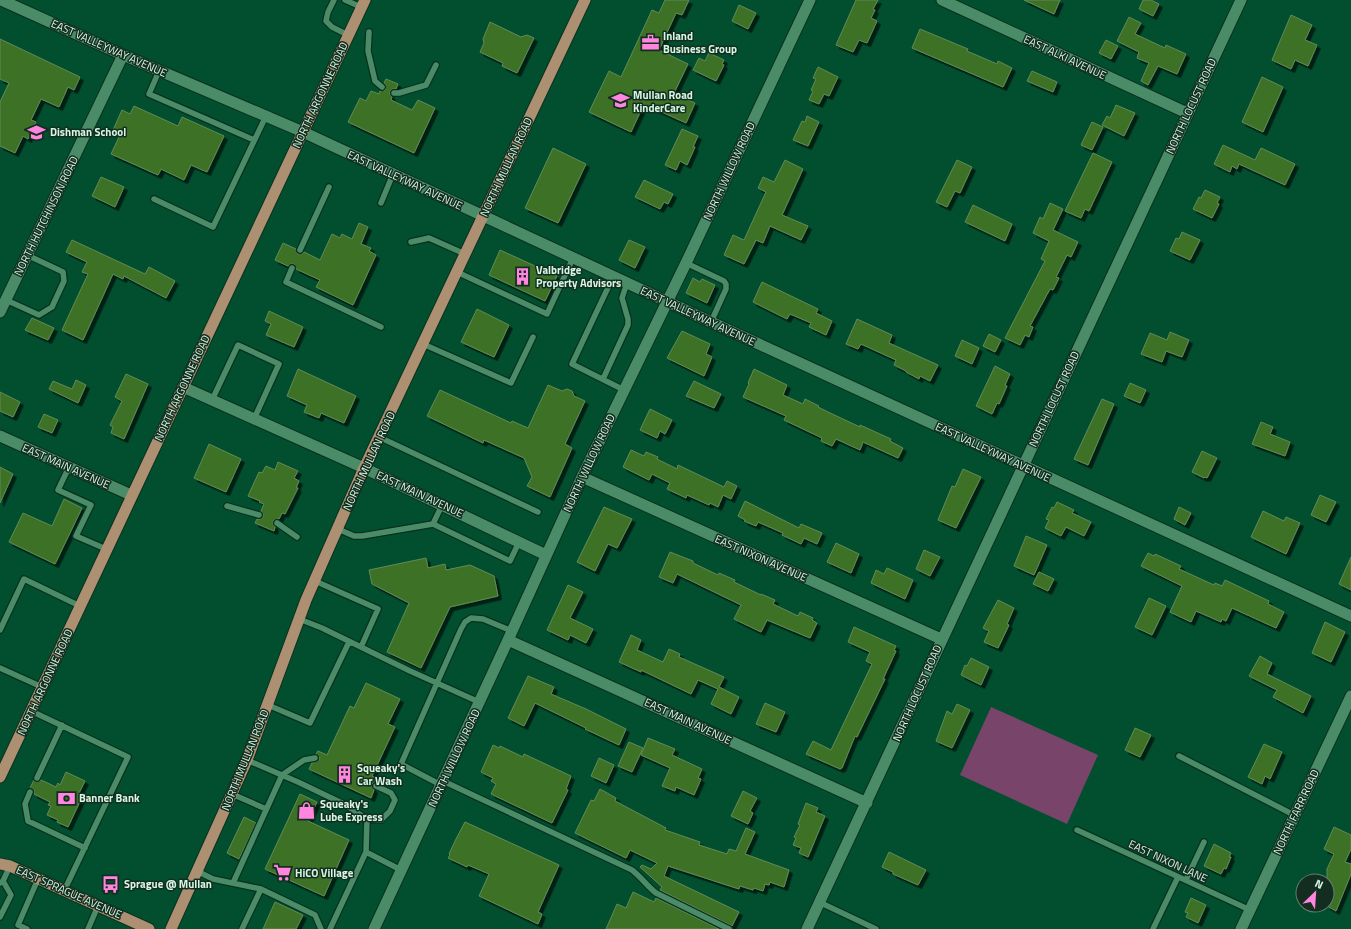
<svg xmlns="http://www.w3.org/2000/svg" width="1351" height="929" font-family="'Titillium Web',sans-serif">
<style>
.green{fill:#79446a}
.building{fill:#3c7128;stroke:#638a56;filter:url(#shadow)}
.lines{fill:none;stroke-linecap:round;stroke-linejoin:round}
.service-casing{stroke:#0c301e;stroke-width:8}
.minor-casing{stroke:#0c301e;stroke-width:13}
.primary-casing{stroke:#0c301e;stroke-width:13}
.service{stroke:#4b8c68;stroke-width:5.5}
.minor{stroke:#4b8c68;stroke-width:11}
.primary{stroke:#ac9071;stroke-width:11}
.labels{text-anchor:middle;dominant-baseline:central;stroke-width:3;stroke-linejoin:round;paint-order:stroke}
.poi-label{font-size:11px;font-weight:bold;fill:#d6f7e3;stroke:#132e20;text-anchor:start}
.street-label{font-size:11px;fill:#d6f7e3;stroke:#132e20}
</style>
<defs>
<filter id="shadow"><feDropShadow dx="3.5" dy="3.5" stdDeviation="0" flood-color="#0009"/></filter>
</defs>
<rect width="100%" height="100%" fill="#014f2f"/>
<!-- green -->
<path class="green" d="M991,707L1098,755L1067,824L960,775Z"/>
<!-- building -->
<path class="building" d="M665,0H689L682,15L676,13L659,50L688,64L674,93L695,103L686,123L644,104L631,132L589,112L609,71L621,77L652,10L659,13Z
M856,0H878L873,9L875,10L871,18L877,21L867,43L859,40L853,52L836,45Z
M1024,0H1060L1054,14Z
M1143,0H1151L1159,4L1153,16L1139,9Z
M739,5L756,13L748,29L732,21Z
M1291,15L1312,25L1305,40L1317,45L1308,66L1295,60L1291,69L1272,60Z
M1129,17L1141,23L1135,34L1165,48L1166,45L1186,54L1177,74L1158,66L1148,85L1141,81L1149,63L1137,58L1139,52L1117,41Z
M490,22L521,37L527,35L534,38L517,73L502,66L503,63L480,52L484,43L483,39Z
M920,29L968,49L967,51L997,64L998,61L1012,68L1003,87L912,48Z
M0,39L80,77L74,90L68,87L59,107L41,99L31,120L36,122L28,139L23,136L15,153L0,146V102L9,83L0,79Z
M1106,40L1118,46L1111,59L1099,53Z
M709,53L724,60L722,64L724,65L716,81L693,70L699,58L705,61Z
M818,67L838,77L829,96L824,94L819,104L809,100L813,91L811,90L816,79L813,78Z
M1032,71L1057,82L1053,92L1027,81Z
M1262,77L1283,87L1263,132L1242,122Z
M386,79L398,84L396,89H392L390,91V95L392,97L391,100L412,110L418,100L435,108L414,153L348,122L360,98L366,101L371,91L379,94L380,91L385,90L386,86L384,83Z
M1116,105L1135,113L1124,136L1102,125L1107,116L1110,118Z
M134,106L178,126L182,117L224,136L207,172L191,165L184,180L161,169L158,175L111,154L121,133L113,130L122,110L130,114Z
M807,116L819,122L808,146L793,140L802,121L805,122Z
M1092,122L1103,127L1092,150L1081,145Z
M682,129L698,136L693,147H695L687,165L680,161L676,170L665,165Z
M1223,145L1255,160L1261,148L1295,164L1285,185L1239,164L1237,169L1232,166L1230,172L1214,164Z
M553,148L586,164L558,223L525,208Z
M1093,153L1112,162L1089,211L1085,209L1081,218L1065,211Z
M785,160L803,169L782,215L808,226L801,240L770,226L763,243L756,240L744,264L724,255L733,235L744,240L766,192L758,188L763,177L774,182Z
M957,160L972,167L960,193L955,191L947,207L936,202Z
M101,177L124,187L115,207L92,196Z
M644,180L673,194L668,204L664,202L660,209L635,197Z
M1205,190L1220,197L1217,203L1219,204L1212,218L1193,209L1199,197L1201,198Z
M1050,203L1063,209L1053,230L1078,242L1071,257L1067,255L1056,277L1059,278L1053,290L1050,289L1030,326L1033,327L1029,337L1025,335L1020,345L1005,338L1045,261L1041,259L1049,241L1033,233L1040,217L1043,219Z
M973,205L1012,224L1005,241L965,222Z
M359,223L368,227L361,244L371,248L369,251L376,255L353,305L316,287L320,280L296,269L294,264H291L288,266L275,260L283,243L296,249L298,254H301L304,252L320,260L332,234L340,238L342,234L352,239Z
M1182,232L1200,240L1190,260L1170,251L1176,238L1179,239Z
M72,240L145,274L149,267L175,281L166,298L124,276L123,279L113,274L83,340L62,330L88,274L82,272L87,262L66,252Z
M629,240L645,247L635,268L619,260Z
M500,250L557,276L545,301L489,275Z
M693,278L700,282L702,279L715,285L707,303L686,293Z
M762,282L818,309L816,313L832,321L826,335L809,327L811,323L790,314L787,319L753,302Z
M477,309L509,325L494,357L461,342Z
M269,311L303,327L294,347L266,335L271,324L265,321Z
M32,318L54,328L48,340L25,330Z
M857,319L892,335L889,343L938,365L930,381L920,376L919,379L906,372V371L894,365L896,360L861,344L858,349L846,344Z
M682,331L710,344L706,354L712,357L704,376L667,358Z
M1170,332L1189,340L1182,357L1166,351L1162,362L1141,354L1150,333L1167,340Z
M989,334L1001,340L995,352L983,346Z
M962,340L979,348L972,364L955,356Z
M995,366L1010,374L1005,385L1007,386L999,404L997,403L992,414L976,406Z
M298,369L356,396L344,423L321,413L319,418L304,412L307,405L287,396Z
M754,369L787,385L783,395L803,404L805,399L819,406L818,407L828,412L860,427V425L891,439L890,441L903,448L898,458L863,442L860,450L836,439L832,446L821,441L822,438L784,420L786,416L743,397L749,384L748,383Z
M126,374L148,384L124,439L111,433L113,427L110,425L122,401L115,397Z
M76,380L86,385L78,403L49,389L53,381L72,389Z
M694,381L721,394L714,408L686,396Z
M1130,383L1146,390L1140,403L1124,396Z
M548,385L562,391L567,389L572,391L574,396L585,401L565,444L572,448L550,497L527,486L532,477L524,458L484,440L483,443L427,416L440,390L511,423L512,421L528,428Z
M0,392L20,402L13,417L0,411Z
M1102,399L1114,404L1088,465L1074,459Z
M650,409L672,420L665,434L660,431L657,438L640,430Z
M44,414L58,420L52,433L38,427Z
M1261,422L1273,427L1270,434L1290,442L1285,456L1252,444Z
M209,444L241,459L226,492L194,478Z
M631,450L644,456L646,452L658,457L657,459L677,469L678,465L724,487L727,481L737,486L731,499L723,495L718,507L710,503L709,505L687,495L686,498L667,489L670,483L652,474L649,480L623,467Z
M1202,451L1217,458L1207,478L1205,477L1204,478L1192,472Z
M278,462L298,471L294,478L299,481L296,488H298L285,514L282,513L279,519H276L273,521V524L275,527L274,531L255,523L257,519H260L263,517V514L261,511L264,504L259,502L260,501L248,496L259,472L262,473L266,466L275,470Z
M0,467L13,474L0,503Z
M963,469L981,477L956,528L938,520L952,486L955,487Z
M1320,495L1336,502L1326,522L1311,515Z
M64,499L82,508L55,564L9,542L23,513L52,526Z
M745,501L799,528L801,524L822,533L817,544L804,538L801,544L782,535L783,533L758,522L756,526L744,521L745,520L738,516Z
M1057,502L1074,510L1072,513L1091,522L1084,536L1066,527L1061,536L1045,528L1049,520L1046,519L1052,507L1054,508Z
M604,507L632,519L617,548L608,544L595,571L577,562Z
M1179,507L1191,513L1185,525L1174,519Z
M1263,511L1284,521L1286,517L1300,523L1286,554L1251,537Z
M1026,536L1047,545L1034,575L1014,566Z
M836,543L859,554L851,573L827,562Z
M924,550L940,557L930,576L916,569Z
M670,552L693,561V563L718,575L719,573L735,580L734,582L761,595V594L775,600L773,604L798,616L800,612L813,618L812,620L817,623L810,638L767,620L761,632L734,619L741,605L677,574L673,583L659,577Z
M1148,553L1154,556L1155,554L1181,566L1179,569L1214,585L1215,583L1222,586L1225,580L1269,601L1268,604L1284,612L1276,628L1232,608L1226,621L1222,619L1221,622L1196,611L1191,622L1170,612L1182,586L1141,566Z
M1351,557V590L1339,584Z
M426,558L428,568L445,564L446,570L470,565L494,576L498,596L450,607L421,668L387,652L409,603L372,584L369,570Z
M887,568L913,580L905,599L871,583L876,570L884,574Z
M1039,572L1054,579L1048,591L1033,584Z
M568,585L583,592L570,618L593,629L586,643L570,635L568,640L547,630Z
M1149,598L1166,606L1152,635L1135,627Z
M998,600L1014,608L1007,624L1009,625L998,648L984,642L989,631L983,628Z
M1325,622L1345,632L1331,662L1312,653Z
M854,627L896,646L894,650L896,651L883,679H885L857,737L855,736L842,768L840,769L806,754L813,741L831,750L872,664L866,661L870,652L848,642Z
M631,635L641,640L637,650L663,662L669,649L680,654L679,657L724,677L719,687L739,697L731,714L711,704L718,689L698,680L691,694L641,670V672L619,662Z
M1260,656L1272,663L1267,674L1311,696L1303,713L1273,697L1277,690L1249,676Z
M971,658L989,667L981,685L961,675L965,665L967,666Z
M528,676L554,687L551,694L586,709L626,729L619,745L585,729L586,728L535,703L524,726L508,718Z
M366,683L400,699L388,724L395,727L372,776L379,779L378,782H375L372,784V787L374,790L371,798L309,769L312,763L319,760V757L316,754L318,751L327,755L350,706L354,708Z
M765,703L785,712L776,732L756,724Z
M957,704L970,710L952,748L936,741L947,711L952,714Z
M1135,728L1151,735L1140,757L1125,750Z
M648,738L675,749L672,755L702,769L698,778L701,779L694,795L676,787L675,791L662,786L670,768L641,755Z
M629,742L643,748L632,772L618,766Z
M1264,744L1282,752L1270,779L1265,776L1262,784L1248,777Z
M493,745L499,748L500,746L523,757L524,754L571,776L566,789L568,790L552,823L491,794L496,784L491,781L493,778L481,772Z
M599,758L614,765L606,783L591,776Z
M66,772L85,781L79,793L83,795L68,827L57,822L58,820L47,815L51,806L48,805L50,802L34,794V790L30,788L34,780L37,782L41,780L56,787L58,783L60,785Z
M600,789L616,798L615,801L666,828L665,830L700,842L699,845L727,854L729,849L736,851L746,828L755,832L745,854L789,870L784,887L770,882L769,885L765,884L763,891L754,888L753,890L740,886L739,889L668,866L664,876L739,912L732,926L660,890L662,887L640,867L642,865L651,869L657,863L630,850L626,858L575,833L591,800L594,801Z
M743,791L757,798L750,811L753,813L748,824L731,816Z
M300,794L317,802L308,821L349,840L324,896L265,869Z
M806,803L818,808L816,812L825,816L808,857L799,853L801,848L793,845L796,838L794,837L800,825L798,824Z
M244,817L256,823L239,859L227,853Z
M465,822L559,865L538,912L542,914L538,924L479,896L489,874L468,865L467,867L448,858L450,855L449,854L456,839Z
M1334,827L1351,835V849L1345,862L1351,864V874L1336,911L1327,906V869L1334,854L1324,849Z
M1214,844L1231,853L1229,857H1231L1226,869L1224,868L1221,874L1204,866Z
M889,852L926,870L918,885L893,874V872L882,867Z
M633,892L654,902L656,898L719,929H606L617,904L626,908Z
M1191,898L1206,905L1198,923L1186,917L1188,913L1185,912Z
M275,902L303,915L296,929H263Z"/>
<g class="lines">
<defs>
<path id="service" d="M334,0L328,12L326,21L332,27L348,35
M345,0L361,7
M369,32L368,51L375,81L382,87
M159,71L149,94L254,140
M394,93H399L426,85L436,65
M154,199L213,227L266,116
M381,203L393,174
M411,242L429,238L465,254
M300,250L329,187
M686,263L724,281L726,284V289L711,322
M292,268L286,282L381,327
M457,272L547,314L573,258
M613,277L572,364L624,390
M6,300L39,315L52,307L64,281L63,272L27,255
M423,344L511,383L533,337
M603,379L628,325V319L622,298L627,283
M212,400L238,345L279,364L254,419
M379,437L538,512
M69,467L58,490L91,505L76,536L106,549
M227,506L259,515
M277,523L297,537
M433,524L442,505
M338,529L354,536H362L433,524L510,561L519,542
M315,581L378,609L361,647
M299,619L322,628L410,671L479,702
M0,630L24,579L80,606
M0,668L42,687
M268,705L310,723L349,642
M31,711L128,757L64,891
M1179,756L1294,815
M247,760L298,782L344,804L367,819L381,820L390,811L395,800L391,793L376,786
M37,778L62,725
M443,781L632,870C641,877 647,886 656,893L729,929
M441,785L401,764L461,629L465,622L471,618L483,619L512,631
M30,792L25,804L28,821L85,848
M232,794L266,809
M1077,830L1250,910
M366,852L367,819
M197,871L213,879L261,889L315,915L321,929
M1186,880L1204,842
M0,883L3,881L10,866
M233,883L282,775L304,760L315,758
M819,902L876,929
M0,917L11,895L3,881
M27,929L18,925L38,879
M88,929L98,906
M242,929L261,889
M330,929L366,852L401,870
M1153,929L1178,877"/>
<path id="minor" d="M1,0L123,55L303,132L711,322L1351,616
M942,0L1187,113
M0,312L123,55
M183,387L364,468L546,555
M0,436L131,495
M582,477L941,639
M508,640L867,803
M374,929L508,640L582,477L686,263L810,0
M807,929L1241,0
M1241,929L1351,696"/>
<path id="primary" d="M0,777L365,0
M0,864L10,866L149,929
M171,929L247,760L306,600L364,468L585,0"/>
</defs>
<!-- service casing -->
<use href="#service" class="service-casing"/>
<!-- minor casing -->
<use href="#minor" class="minor-casing"/>
<!-- primary casing -->
<use href="#primary" class="primary-casing"/>
<!-- service -->
<use href="#service" class="service"/>
<!-- minor -->
<use href="#minor" class="minor"/>
<!-- primary -->
<use href="#primary" class="primary"/>
</g>
<!-- icons -->
<defs>
<symbol id="office-bare" viewBox="-9 -9 18 18"><path d="M-6-3h4V-5.5h4V-3h4V5H-6ZM-1-4.5V-3h2v-1.5ZM-6 0V1H6V0Z" fill="#ff85df" stroke="#132e20" stroke-width="2.5" paint-order="stroke"/></symbol>
<symbol id="school-bare" viewBox="-9 -9 18 18"><path d="M0-5L7-2L0 1L-7-2ZM-4 1L0 2.5L4 1V4Q0 6-4 4Z" fill="#ff85df" stroke="#132e20" stroke-width="2.5" paint-order="stroke"/></symbol>
<symbol id="building-bare" viewBox="-9 -9 18 18"><path d="M-4-6H4V6H1V3H-1V6H-4ZM-2.5-4.3h1.7v1.8h-1.7ZM.8-4.3h1.7v1.8H.8ZM-2.5-1h1.7V.8h-1.7ZM.8-1h1.7V.8H.8Z" fill="#ff85df" stroke="#132e20" stroke-width="2.5" paint-order="stroke"/></symbol>
<symbol id="bank-bare" viewBox="-9 -9 18 18"><path d="M-6-4H6V4H-6ZM0-2.3a2.3 2.3 0 1 0 0 4.6a2.3 2.3 0 1 0 0-4.6Z" fill="#ff85df" stroke="#132e20" stroke-width="2.5" paint-order="stroke"/></symbol>
<symbol id="shop-bare" viewBox="-9 -9 18 18"><path d="M-5-2.5h2.3a2.7 3.5 0 0 1 5.4 0H5L5.5 6h-11ZM-1.5-2.5h3a1.5 2.3 0 0 0-3 0Z" fill="#ff85df" stroke="#132e20" stroke-width="2.5" paint-order="stroke"/></symbol>
<symbol id="supermarket-bare" viewBox="-9 -9 18 18"><path d="M-6-5.5h2.5l.6 2H6L4.5 2H-2.5L-4.4-4H-6ZM-1.5 3.2a1.3 1.3 0 1 0 .1 0ZM3 3.2a1.3 1.3 0 1 0 .1 0Z" fill="#ff85df" stroke="#132e20" stroke-width="2.5" paint-order="stroke"/></symbol>
<symbol id="bus-bare" viewBox="-9 -9 18 18"><path d="M-5-6H5V4H4V6H2V4H-2V6H-4V4H-5ZM-3.5-4V0h7V-4ZM-3.5 1.2v1.5H-2V1.2ZM2 1.2v1.5H3.5V1.2Z" fill="#ff85df" stroke="#132e20" stroke-width="2.5" paint-order="stroke"/></symbol>
</defs>
<g fill-rule="evenodd">
<use href="#office-bare" x="638" y="30" width="25" height="25"/>
<use href="#school-bare" x="608" y="88" width="25" height="25"/>
<use href="#school-bare" x="24" y="120" width="25" height="25"/>
<use href="#building-bare" x="510" y="264" width="25" height="25"/>
<use href="#building-bare" x="332" y="762" width="25" height="25"/>
<use href="#bank-bare" x="54" y="786" width="25" height="25"/>
<use href="#shop-bare" x="294" y="798" width="25" height="25"/>
<use href="#supermarket-bare" x="270" y="860" width="25" height="25"/>
<use href="#bus-bare" x="98" y="872" width="25" height="25"/>
</g>
<g class="labels">
<!-- poi labels -->
<g class="poi-label">
<text x="663" y="36">Inland<tspan x="663" dy="13">Business Group</tspan></text>
<text x="633" y="95">Mullan Road<tspan x="633" dy="13">KinderCare</tspan></text>
<text x="50" y="132">Dishman School</text>
<text x="536" y="270">Valbridge<tspan x="536" dy="13">Property Advisors</tspan></text>
<text x="357" y="768">Squeaky's<tspan x="357" dy="13">Car Wash</tspan></text>
<text x="79" y="798">Banner Bank</text>
<text x="320" y="804">Squeaky's<tspan x="320" dy="13">Lube Express</tspan></text>
<text x="295" y="873">HiCO Village</text>
<text x="124" y="884">Sprague @ Mullan</text>
</g>
<!-- street labels -->
<g class="street-label">
<text transform="translate(109 48) rotate(24)">EAST VALLEYWAY AVENUE</text>
<text transform="translate(1065 57) rotate(25)">EAST ALKI AVENUE</text>
<text transform="translate(320 95) rotate(-65)">NORTH ARGONNE ROAD</text>
<text transform="translate(1191 106) rotate(-65)">NORTH LOCUST ROAD</text>
<text transform="translate(506 167) rotate(-65)">NORTH MULLAN ROAD</text>
<text transform="translate(729 171) rotate(-65)">NORTH WILLOW ROAD</text>
<text transform="translate(405 180) rotate(25)">EAST VALLEYWAY AVENUE</text>
<text transform="translate(46 216) rotate(-64)">NORTH HUTCHINSON ROAD</text>
<text transform="translate(698 316) rotate(25)">EAST VALLEYWAY AVENUE</text>
<text transform="translate(182 388) rotate(-65)">NORTH ARGONNE ROAD</text>
<text transform="translate(1054 399) rotate(-65)">NORTH LOCUST ROAD</text>
<text transform="translate(993 452) rotate(25)">EAST VALLEYWAY AVENUE</text>
<text transform="translate(369 461) rotate(-65)">NORTH MULLAN ROAD</text>
<text transform="translate(589 463) rotate(-65)">NORTH WILLOW ROAD</text>
<text transform="translate(66 466) rotate(24)">EAST MAIN AVENUE</text>
<text transform="translate(420 494) rotate(25)">EAST MAIN AVENUE</text>
<text transform="translate(761 558) rotate(24)">EAST NIXON AVENUE</text>
<text transform="translate(45 682) rotate(-65)">NORTH ARGONNE ROAD</text>
<text transform="translate(917 693) rotate(-66)">NORTH LOCUST ROAD</text>
<text transform="translate(688 721) rotate(25)">EAST MAIN AVENUE</text>
<text transform="translate(454 758) rotate(-65)">NORTH WILLOW ROAD</text>
<text transform="translate(245 760) rotate(-68)">NORTH MULLAN ROAD</text>
<text transform="translate(1296 812) rotate(-65)">NORTH FARR ROAD</text>
<text transform="translate(1168 861) rotate(25)">EAST NIXON LANE</text>
<text transform="translate(69 892) rotate(24)">EAST SPRAGUE AVENUE</text>
</g>
</g>
<!-- north arrow -->
<g transform="translate(1315 893) rotate(25)"><circle r="19" fill="#132e20" stroke="#617e6e"/>
<path d="M0-3L7 15L0 10L-7 15Z" fill="#ff85df"/>
<text y="-6" font-size="11" font-weight="bold" text-anchor="middle" fill="#d6f7e3">N</text>
</g>
</svg>
